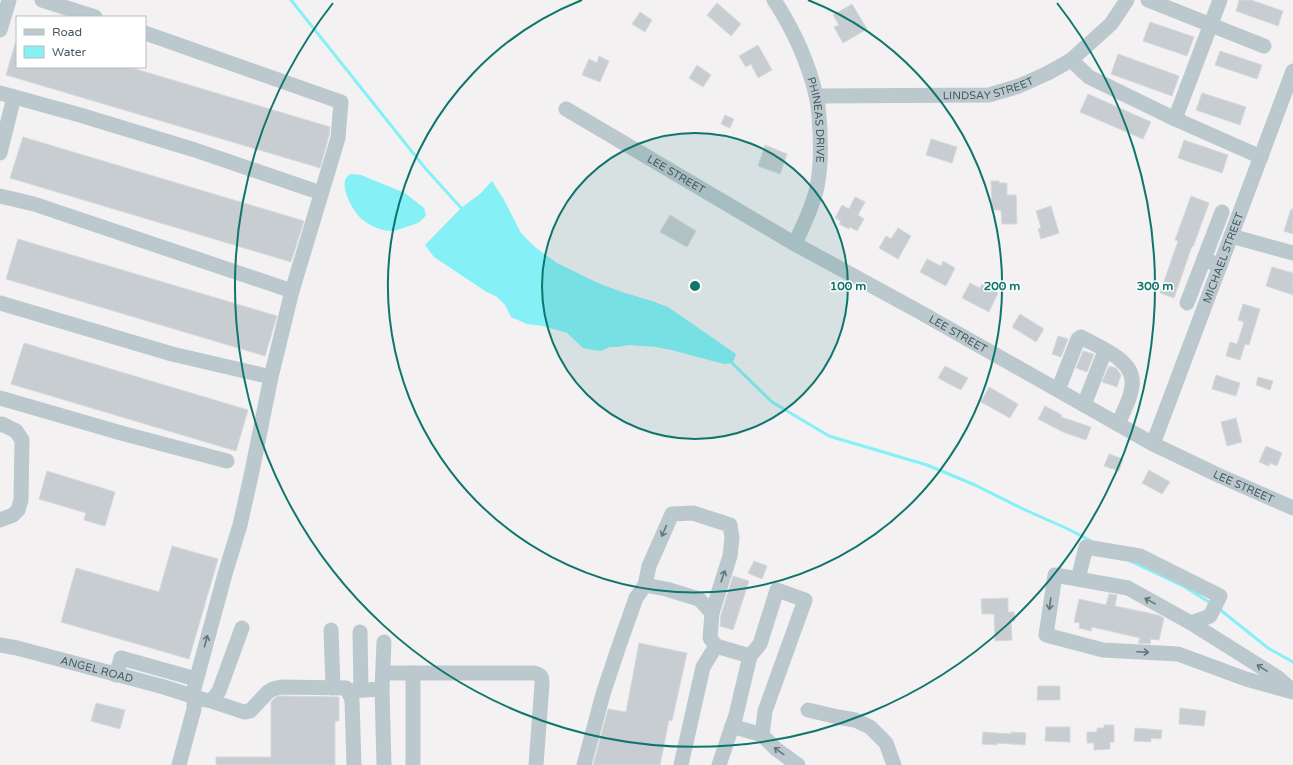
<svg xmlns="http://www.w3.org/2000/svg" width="1293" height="765" font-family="'Varela Round',sans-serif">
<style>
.water{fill:#85f0f6}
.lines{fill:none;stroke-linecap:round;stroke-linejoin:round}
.stream{stroke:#85f0f6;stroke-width:3}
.building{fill:#c8cdd2;stroke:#d5d9dd}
.minor{stroke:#bbc9cf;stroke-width:15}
.oneway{stroke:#64757d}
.ring{fill:none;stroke:#0f766e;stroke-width:2}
.labels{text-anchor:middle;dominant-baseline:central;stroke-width:3;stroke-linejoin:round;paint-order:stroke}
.street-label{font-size:11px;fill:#475962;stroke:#fff}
.centre{fill:#0f766e;stroke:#fff;stroke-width:2}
.ring-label{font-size:12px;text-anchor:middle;font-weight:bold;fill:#0f766e;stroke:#fff;stroke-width:3;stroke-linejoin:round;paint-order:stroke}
</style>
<rect width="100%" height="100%" fill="#f4f1f2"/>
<!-- water -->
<path class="water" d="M351,174L361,175L405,193L424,208L426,215C421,223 415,224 406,227C402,228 398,230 394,231C384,232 370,226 363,220C353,213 335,180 351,174Z
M492,181L503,198L521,233L535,247L557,263L598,283L622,292L652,301L668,307L736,354L734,360L732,363L724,364L671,350L656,347L629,345L617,347H610L601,351L593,350L583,348L567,333L543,326L527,324L511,317L505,305L497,297L485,291L434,257L425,245L461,208L480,194Z"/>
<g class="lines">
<!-- stream -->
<path class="stream" d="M291,0L425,168L463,210
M730,362L732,363L772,402L829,436L927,465L975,485L1023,509L1068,529L1091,541
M1128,560L1185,587L1212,604
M1218,608L1268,648L1293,662"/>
</g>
<!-- building -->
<path class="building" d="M1239,0H1251L1283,11L1278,26L1236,11Z
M717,3L741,24L731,36L707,15Z
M852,4L867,29L843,43L834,27L839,25L833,15Z
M640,12L652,20L645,32L632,24Z
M1150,22L1194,37L1187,56L1143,41Z
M15,44H17V67H129L330,127L329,136L320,168L6,75Z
M758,45L772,70L758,78L751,64L746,67L739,56Z
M1220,51L1262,65L1257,79L1215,65Z
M1118,54L1179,76L1172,96L1111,74Z
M599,56L609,61L600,82L582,75L589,59L597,63Z
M697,65L711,75L703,87L689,78Z
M1202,93L1246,107L1240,125L1196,110Z
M1088,94L1151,122L1143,139L1080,112Z
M725,115L734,119L730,128L721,124Z
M23,137L304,221L291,262L10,178Z
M931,139L957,147L952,163L926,155Z
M1184,140L1228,155L1222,173L1178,158Z
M765,145L787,154L780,174L758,166Z
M991,181H999V183H1007V195H1016L1017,224H1002L1001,210H992Z
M1191,196L1209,203L1193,247L1192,246L1174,298L1160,293L1178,241L1175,240Z
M855,197L865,202L858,215L864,219L857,231L850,227L849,229L839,224L841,221L835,218L842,205L849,209Z
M1051,206L1059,233L1041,239L1038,229L1041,228L1036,211Z
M1291,209H1293V234L1284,231Z
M670,215L696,231L687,247L660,232Z
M898,228L911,236L898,259L879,248L886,236L891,239Z
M18,239L277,316L265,356L6,279Z
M927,259L941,266L943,261L955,268L946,286L920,272Z
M1272,267L1293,273V295L1266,286Z
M970,283L980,288L982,284L998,293L989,312L962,298Z
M1243,304L1260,309L1249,345L1245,344L1240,360L1226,356L1230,342L1237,344L1244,322L1238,320Z
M1020,314L1044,329L1036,342L1012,327Z
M1058,336L1068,339L1061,357L1052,354Z
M24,343L248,410L236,451L11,384Z
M1083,351L1094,354L1087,372L1076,368Z
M945,366L968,378L961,390L938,378Z
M1109,366L1116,368L1121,375L1117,387L1102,382Z
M1216,375L1240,383L1236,396L1212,389Z
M1258,377L1273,381L1270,390L1256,385Z
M989,387L1018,404L1010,418L981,402Z
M1045,406L1062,415L1061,417L1091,427L1086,440L1063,432L1038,419Z
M1236,418L1242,442L1227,446L1221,422Z
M1266,446L1282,453L1277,466L1270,463L1269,466L1259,462Z
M1109,454L1123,459L1119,471L1104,466Z
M1149,470L1170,482L1162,494L1142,483Z
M47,471L115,492L105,526L84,520L86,513L39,499Z
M172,546L218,559L189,659L61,622L76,568L159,592Z
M754,561L767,566L762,579L748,573Z
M733,576L749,581L733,630L720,626L721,615Z
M1109,594L1117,595L1115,606L1158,615L1164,618L1159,640L1151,639L1150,644L1138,643L1140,638L1092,627L1091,631L1079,628L1080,623L1074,622L1079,599L1106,605Z
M1008,598V612H1014L1015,621H1011L1012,640L995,641L994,614H982L981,599Z
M639,643L687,653L672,721L669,720L660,765H593L608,709L626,712Z
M1038,686H1060V700H1037Z
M280,696L339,697V721H335V765H216V757H271V702L276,697Z
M96,703L125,710L120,729L91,721Z
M1180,708L1206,711L1204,726L1179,724Z
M1104,725H1114V742H1110V749L1094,750V743H1087V732H1097V728H1104Z
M1046,727H1070V742L1045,741Z
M1135,728L1162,730L1161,739L1151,738V742L1134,741Z
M983,732L1011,734V732L1026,733L1025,745L997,743V745L982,744Z"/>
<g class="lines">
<!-- minor -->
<g class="minor">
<path d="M42,0L95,17"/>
<path id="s1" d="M774,0C793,29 808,62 816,95C818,102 818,109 819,116C821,140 822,163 817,187C813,207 803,225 795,244"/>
<path d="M1148,0L1264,46"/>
<path d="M1220,0L1175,119L1261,157"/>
<path d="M0,30L9,0"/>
<path d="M1071,60L1089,77L1175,119"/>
<path d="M0,93L80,115L195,150L321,193"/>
<path id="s2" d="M816,96L989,95L1019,86L1048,73L1071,60L1111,24L1127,0"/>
<path id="s3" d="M566,109L795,244L918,311L1153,444L1220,476L1293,508"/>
<path d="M0,153L14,97"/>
<path d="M0,196L34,204L292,291"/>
<path d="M1231,236L1293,253"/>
<path d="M1204,259L1222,212"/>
<path d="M0,303L172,354L271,377L292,291L338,138L341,102L145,33"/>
<path d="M1187,303L1204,259L1220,266"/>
<path d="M1058,390L1078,339L1081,337C1100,348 1136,360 1132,386C1131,399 1123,412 1118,424"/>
<path d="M0,398L121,433L227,461"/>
<path d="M1084,405L1105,351"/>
<path d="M0,425L2,424L16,431L22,440L21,500L18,510L13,515L0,520"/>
<path id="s4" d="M1153,444L1293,71"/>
<path d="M1078,579L1086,547L1140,556L1220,596L1210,616L1191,623"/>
<path d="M712,613L699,599L666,589L645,585L649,566L672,514L693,513L730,525L732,538L730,556L712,613L710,638L716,646L750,656L760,644L777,590L805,600L765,711L762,735"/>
<path d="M242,628L219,691C210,705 206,700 192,696L225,574L240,525L251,476L271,377"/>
<path d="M331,630L333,688"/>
<path d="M360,632L361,690"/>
<path id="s5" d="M0,645L17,648L164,687L192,696L194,701V709L179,765"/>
<path d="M383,673H534C541,675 542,676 542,684L536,765"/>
<path d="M116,675L121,658L196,679"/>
<path d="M382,689L384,765"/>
<path d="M348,691L352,700L354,765"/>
<path d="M1293,691L1277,677L1191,623L1128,588L1055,575L1046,635L1103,650L1178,654L1246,679L1293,692"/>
<path d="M211,701L244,712L250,711L268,692L273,689L281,687L346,688L348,691L382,689L384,642"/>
<path d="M808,710L838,717L855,720L870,727L886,743L894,765"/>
<path d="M732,726L762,735L776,749L798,765"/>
<path d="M413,765V673"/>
<path d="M584,765L603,694L619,646L636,598L645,585"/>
<path d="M681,765L703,667L716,646"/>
<path d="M719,765L736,715L750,656"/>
</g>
</g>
<!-- one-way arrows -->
<defs><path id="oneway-shaft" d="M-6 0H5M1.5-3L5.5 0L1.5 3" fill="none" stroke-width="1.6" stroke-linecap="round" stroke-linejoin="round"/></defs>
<g class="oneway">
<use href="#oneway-shaft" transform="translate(664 531) rotate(114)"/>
<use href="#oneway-shaft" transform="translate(723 576) rotate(-71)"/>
<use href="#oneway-shaft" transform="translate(1150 601) rotate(-151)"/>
<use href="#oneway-shaft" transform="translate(1050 604) rotate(98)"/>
<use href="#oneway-shaft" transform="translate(206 641) rotate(-75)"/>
<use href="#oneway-shaft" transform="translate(1143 652) rotate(3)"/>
<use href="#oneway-shaft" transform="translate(1262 668) rotate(-148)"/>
<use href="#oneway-shaft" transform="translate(779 751) rotate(-144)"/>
</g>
<!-- distance rings -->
<circle cx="695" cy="286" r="153" fill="#0f766e" fill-opacity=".12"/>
<g class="ring">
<circle cx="695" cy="286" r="153"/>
<path d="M808 0A307 307 0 1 1 582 0"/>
<path d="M1057 3A460 460 0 1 1 333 3"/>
</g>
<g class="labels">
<!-- street labels -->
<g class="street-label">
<text stroke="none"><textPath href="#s2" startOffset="173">LINDSAY STREET</textPath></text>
<text stroke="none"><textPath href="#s1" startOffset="129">PHINEAS DRIVE</textPath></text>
<text stroke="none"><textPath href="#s3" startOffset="128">LEE STREET</textPath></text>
<text stroke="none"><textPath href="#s4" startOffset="199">MICHAEL STREET</textPath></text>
<text stroke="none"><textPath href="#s3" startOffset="452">LEE STREET</textPath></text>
<text stroke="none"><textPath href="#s3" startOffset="776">LEE STREET</textPath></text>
<text stroke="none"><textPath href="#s5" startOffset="100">ANGEL ROAD</textPath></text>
</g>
</g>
<circle cx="695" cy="286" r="6" class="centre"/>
<g class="ring-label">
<text x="848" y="290">100 m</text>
<text x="1002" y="290">200 m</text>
<text x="1155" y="290">300 m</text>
</g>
<!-- legend -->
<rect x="16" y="16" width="130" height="52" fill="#ffffff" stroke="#b5bdc0"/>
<rect x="24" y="29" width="20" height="6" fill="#bbc9cf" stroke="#b5bdc0"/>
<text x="52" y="36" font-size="12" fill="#475962">Road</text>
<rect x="24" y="46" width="20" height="12" fill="#85f0f6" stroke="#b5bdc0"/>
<text x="52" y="56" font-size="12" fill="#475962">Water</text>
</svg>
